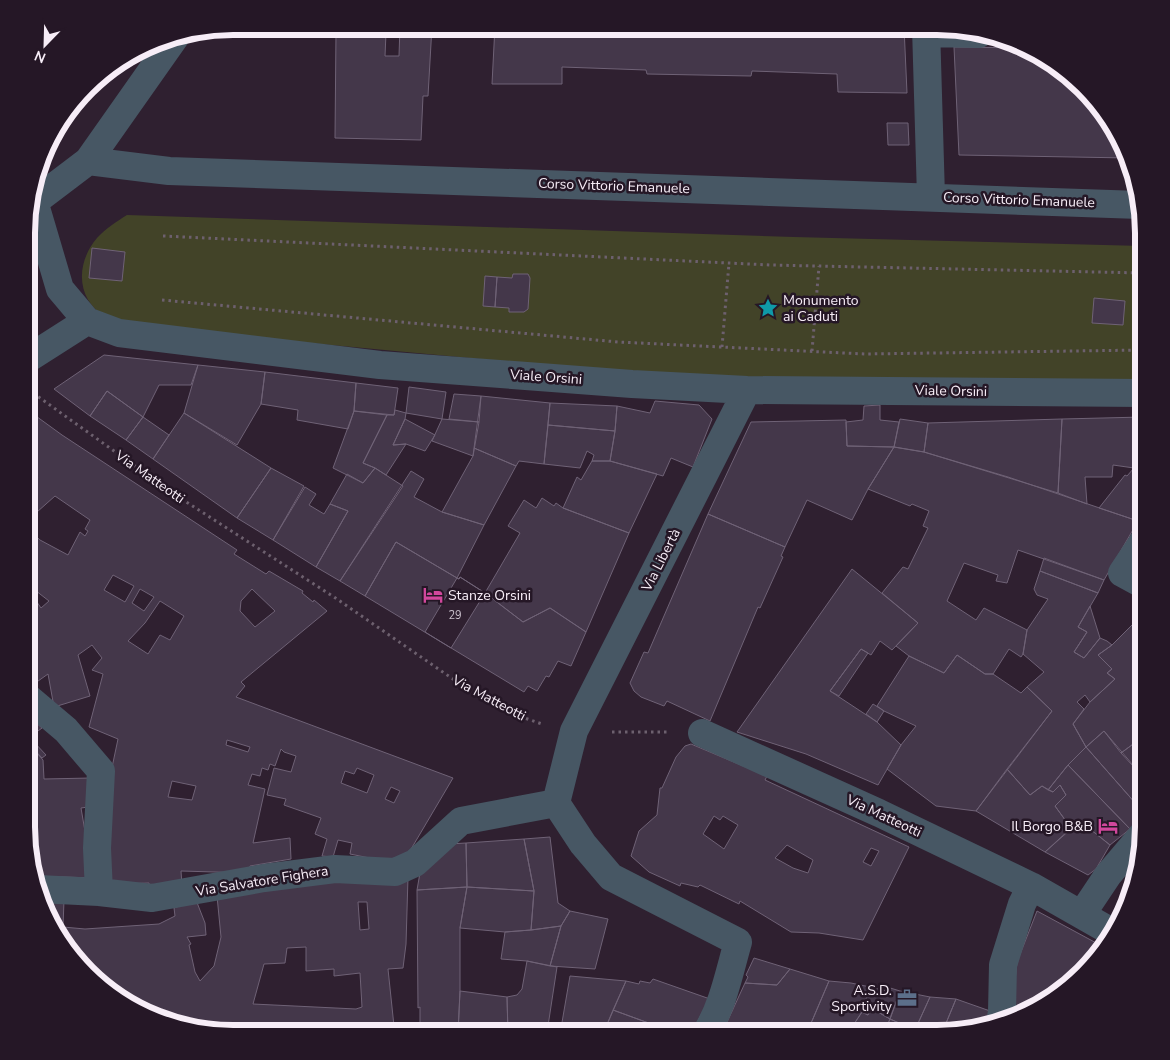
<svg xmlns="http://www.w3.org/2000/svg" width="1170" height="1060" font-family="'Nunito Sans',sans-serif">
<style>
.green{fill:#424328}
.building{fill:#44374a;stroke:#6f6276;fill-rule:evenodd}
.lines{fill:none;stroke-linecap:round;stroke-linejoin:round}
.path{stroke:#6d606e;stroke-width:3;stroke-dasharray:2.5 4;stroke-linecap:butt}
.minor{stroke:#475764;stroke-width:28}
.labels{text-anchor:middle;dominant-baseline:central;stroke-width:5;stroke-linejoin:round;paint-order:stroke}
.number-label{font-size:11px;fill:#cac0cc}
.street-label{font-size:14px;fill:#f7edf7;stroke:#251726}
.poi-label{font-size:14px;fill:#f7edf7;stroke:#251726;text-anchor:start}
.rim{fill:none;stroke:#f7edf7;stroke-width:6}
</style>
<rect width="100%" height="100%" fill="#2f2030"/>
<!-- green -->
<path class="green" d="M127,215L794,237L1143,246V381L767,386L128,326C121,323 113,321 107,318C76,300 75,264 97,238C106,228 116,222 127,215Z"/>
<!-- building -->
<path class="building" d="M336,26H386V33L336,32Z
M400,26H432L428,96H423L421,140L335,138L336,32L386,33L385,56H399Z
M495,26L904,27L907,93L838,92L837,74L752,71L751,76L647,74L646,70L562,67V84H492Z
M954,47L1030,48L1092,96L1128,154L1129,158L959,155Z
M105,72L86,100L58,124L97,77Z
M887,123H908L909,145H888Z
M92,248L125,252L122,281L89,278Z
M513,274H528L530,278L528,309L524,312H509V308L495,307L497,277L512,278Z
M485,276L497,277L495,307L483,306Z
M1094,298L1125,301L1123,325L1092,323Z
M104,355L198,365L191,385H159L143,417L107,391L90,416L54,389Z
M198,365L265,372L261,404L237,445L184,413Z
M265,372L356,383L354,411L348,429L297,420L298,410L261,404Z
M356,383L398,388L394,415L354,411Z
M409,387L446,392L442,419L406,413Z
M107,391L143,417L126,440L90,416Z
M454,394L481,396L479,422L449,419Z
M481,396L550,403L544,464L519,461L516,466L474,448Z
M655,401L699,405L712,419L693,467L671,458L663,476L610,461L615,431L617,406L650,413Z
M550,403L617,406L615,431L548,425Z
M880,405V420L899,422L894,447L847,446L846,422L863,420L864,406Z
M395,410L406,413L405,419L393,445L406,444L386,475L375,468L363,463L387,415H394Z
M29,411L62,435L237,550L234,554L266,574L269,571L303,591L302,593L313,602L314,600L327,611L241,682L245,686L236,697L453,778L404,861L389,862L350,854L352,843L338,840L333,857L322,856L327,839L315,834L321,818L284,805L286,799L267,795L274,768L291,772L296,756L284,752L281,749L275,766L270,764L268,770L262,768L260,776L252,774L248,785L265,789L253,843L290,838L291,859L250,866L249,873L181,871L182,886L149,885V883L119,884L107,881L110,777L118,739L89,727L103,674L92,670L102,658L92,645L78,655L90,696L54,707L48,674L31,686L28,684V589L41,608L49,601L31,587L28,589V529L40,540L68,555L80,532L85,536L88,531L85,529L90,520L55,496L28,520L29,487L38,477L30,469L29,471ZM113,575L134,586L125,602L104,590ZM140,589L154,597L144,611L132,603ZM252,589L275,611L255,627L240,611L241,601ZM160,601L184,616L170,640L160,635L148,654L128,641L145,623ZM227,740L250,747L248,752L226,745ZM357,768L374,775L367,793L341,783L345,771L354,774ZM172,781L196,786L192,800L168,797ZM391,787L400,791L394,803L385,799Z
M354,411L387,415L363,463L375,468L363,483L333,468Z
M184,413L271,468L237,518L153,459Z
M143,417L169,435L153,459L126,440Z
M1143,417L1144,514L1138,521L1099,508L1125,475L1127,476L1134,468L1113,465L1112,477H1085L1087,504L1058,493L1062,419Z
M405,419L435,435L425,451L406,444L393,445Z
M442,419L479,422L473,456L432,441Z
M900,419L928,423L924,452L894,447Z
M1062,419L1058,493L924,452L928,423Z
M846,420L847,446L894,447L868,489L852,520L807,500L785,547L708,514L751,422Z
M548,425L615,431L610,461H592L594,455L587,451L580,468L544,464Z
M894,447L924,452L1008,477L1138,521L1104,580L1018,550L1007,583L996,581L998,575L964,563L947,601L976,620L984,608L1027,630L1023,654L1021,657L1009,649L993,674H985L957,655L944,673L909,656L896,646L918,623L882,593L903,567L908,569L928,528L923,526L929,511L912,504L910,506L868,489Z
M474,448L516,466L484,525L442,512L473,456Z
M592,461H610L657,474L629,533L563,508L577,477L581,480Z
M271,468L304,486L273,540L237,518Z
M375,468L403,486L340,581L316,567L348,511L330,504L347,474L363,483Z
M411,471L424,479L414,497L442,512L484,525L457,578L396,542L365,596L340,581Z
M305,487L316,494L309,505L324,514L330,504L348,511L316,567L273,540Z
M542,498L554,506L556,503L563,508L629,533L586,632L550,608L523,622L485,593L520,533L508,526L524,500L536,508Z
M708,514L785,547L781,556L783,557L760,608L758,607L710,721L667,701L664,706L641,697L634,691L630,683L644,652L648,653Z
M396,542L457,578L459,579L460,577L485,593L523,622L550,608L586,632L571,666L558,661L549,677L546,676L537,691L528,686L524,692L365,596Z
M1044,558L1104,580L1098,593L1040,571Z
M852,569L918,623L892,650L880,641L871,655L861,649L830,691L877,722L901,745L878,785L806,754L737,732Z
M1040,571L1098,593L1078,627L1087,632L1074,652L1084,658L1100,638L1107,641L1112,645L1098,655L1112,669L1107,673L1115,679L1090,702L1085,695L1077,702L1084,709L1073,724L1086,747L1068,765L1048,790L1042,786L1030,795L1007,769L1052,711L1027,687L1044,672L1023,654L1027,630L1048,599L1037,595L1034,589Z
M460,577L485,593L451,648L425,632L457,578L459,579Z
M1090,606L1100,638L1084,658L1074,652L1087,632L1078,627Z
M1144,614V634L1134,623Z
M1134,623L1144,634V702L1141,704L1144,708V736L1121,753L1104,731L1086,747L1073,724L1090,702L1115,679L1107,673L1112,669L1098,655L1112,645Z
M861,649L868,653L839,696L830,691Z
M957,655L985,674H993L1021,693L1027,687L1052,711L976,811L936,806L887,769L901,745L916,726L884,711L877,706L909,656L944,673Z
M873,704L884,711L877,722L866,714Z
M27,715L42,728L27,739Z
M1104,731L1144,778V813L1086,747Z
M1144,736V778L1121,753Z
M33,741L46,755L42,758L29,744Z
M27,742L43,760L44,779L91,778L88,807L81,808L93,878L35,876L27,840Z
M691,744L767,776L765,780L909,847L863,940L819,933L791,932L740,901L739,904L700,885L698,887L681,883L680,886L649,872L631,856L639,831L657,815L660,788H662L676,757L685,746ZM714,816L720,820L723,816L738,825L724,849L703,834ZM787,845L813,860L808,873L793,868L775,858ZM871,848L879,851L871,866L863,862Z
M1086,747L1144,813V818L1130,829L1068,765Z
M1068,765L1130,829L1110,845L1080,821L1071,828L1055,806L1066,795L1060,785L1053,792L1048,790Z
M1007,769L1030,795L1042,786L1053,792L1060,785L1066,795L1055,806L1071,828L1045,852L976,811Z
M1080,821L1110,845L1096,869L1088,875L1045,852Z
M550,837L558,903L570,911L561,926L531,930L534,891L524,839Z
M524,839L534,891L467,887L466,843Z
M466,843L467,887L417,890L421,867L449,844Z
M408,877L406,944L403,968L388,969L394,1026L414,1029L412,1034H233L213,1030V1024L200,1022V1027L154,1018L78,964L42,906L41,901L64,900L63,927L85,929L159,924L175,916L174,908L196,900L205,923L206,935L187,937L191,944L189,945L195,972L200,981L214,966L221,937L217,896L321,882ZM358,902H367L369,929L360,930ZM306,947V971L334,969V976L360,973L362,1007L356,1009L253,1004L264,964L285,963L287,948Z
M467,887L460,928V991L458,1034H420V1007L418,1008L417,890Z
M467,887L534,891L531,930L505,932L460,928Z
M570,911L608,919L595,969L550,966L561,926Z
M1037,911L1100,945L1074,982L1016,1018L1011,1019L1017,962Z
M561,926L550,966L527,961L501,959L505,932L531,930Z
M754,958L790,969L777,985L745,983L748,977L746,975Z
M527,961L557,967L548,1026L545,1034H508L507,997L517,995L522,989Z
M790,969L829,981L812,1021L804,1033H780L763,1025L760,1033H722L745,983L777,985Z
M570,976L626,981L603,1034H560Z
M653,979L710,999L691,1033H676L613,1010L626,981L639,984L640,981L650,983Z
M829,981L851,983L870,987L862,1012L848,1033H804L812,1021Z
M870,987L887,991V987L900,991L890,1019L871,1008L868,1015L862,1012Z
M460,991L507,997L508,1034H458Z
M900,991L930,997L915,1030L890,1019Z
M930,997L956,999L942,1033H917L915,1030Z
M956,999L993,1012L992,1024L950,1033H942Z
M871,1008L890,1019L884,1033H848L862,1012L868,1015Z
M613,1010L676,1033L603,1034Z
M890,1019L915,1030L914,1033H884Z"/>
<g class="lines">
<!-- path -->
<path class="path" d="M163,236L770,265L1143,273
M162,300L618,342L865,354L1143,350
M722,347L729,263
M812,351L819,266
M33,393L177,496L334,597L466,688L513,714L542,724
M612,732H668"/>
<!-- minor -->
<path class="minor" d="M926,27L931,197
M926,33L979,34
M88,161L169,171L1140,205
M34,201L60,289L87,321L119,333L380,365L632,384L747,390L1143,393
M30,205L88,161L176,36
M29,358L87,321
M1144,540L1122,573L1144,585
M27,697L66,730L101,771L97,848L99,892
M702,733L879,813L1031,886L1110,931
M38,889L99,892L152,898L264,878L335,869L395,872L415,863L461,821L556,803
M1082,914L1108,875L1142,835
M1000,1022L1002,1012L1003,965L1022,904L1031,886
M706,1033C723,1006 729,973 738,942L611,877L583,844L556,803L574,731L747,390"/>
</g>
<!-- icons -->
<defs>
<symbol id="sight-bare" viewBox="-9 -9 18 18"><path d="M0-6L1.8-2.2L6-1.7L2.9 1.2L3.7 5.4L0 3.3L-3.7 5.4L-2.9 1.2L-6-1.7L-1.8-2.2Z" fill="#0f9aa8" stroke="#251726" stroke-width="2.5" paint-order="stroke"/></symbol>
<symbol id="hotel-bare" viewBox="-9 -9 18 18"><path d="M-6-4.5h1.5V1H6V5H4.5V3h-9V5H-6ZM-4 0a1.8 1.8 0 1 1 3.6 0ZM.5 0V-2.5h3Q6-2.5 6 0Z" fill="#d1479c" stroke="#251726" stroke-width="2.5" paint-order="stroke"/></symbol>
<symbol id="office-bare" viewBox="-9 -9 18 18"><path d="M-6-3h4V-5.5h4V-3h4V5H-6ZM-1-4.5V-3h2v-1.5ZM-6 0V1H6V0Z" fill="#5c6f8a" stroke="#251726" stroke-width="2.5" paint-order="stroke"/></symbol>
</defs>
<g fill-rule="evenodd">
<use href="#sight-bare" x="754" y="294" width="28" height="28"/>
<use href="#hotel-bare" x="419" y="581" width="28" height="28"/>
<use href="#hotel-bare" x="1094" y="812" width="28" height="28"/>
<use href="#office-bare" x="893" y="984" width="28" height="28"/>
</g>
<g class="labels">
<!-- number labels -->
<g class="number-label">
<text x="455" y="615">29</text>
</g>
<!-- street labels -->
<g class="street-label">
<text transform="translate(614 186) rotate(2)">Corso Vittorio Emanuele</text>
<text transform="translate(1019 200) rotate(2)">Corso Vittorio Emanuele</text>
<text transform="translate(546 377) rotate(4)">Viale Orsini</text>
<text transform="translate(951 391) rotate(1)">Viale Orsini</text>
<text transform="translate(150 477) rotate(35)">Via Matteotti</text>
<text transform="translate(661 560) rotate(-63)">Via Libertà</text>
<text transform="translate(489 698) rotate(28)">Via Matteotti</text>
<text transform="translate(884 816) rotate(25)">Via Matteotti</text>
<text transform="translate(262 881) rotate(-9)">Via Salvatore Fighera</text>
</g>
<!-- poi labels -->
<g class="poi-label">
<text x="783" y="300">Monumento<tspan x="783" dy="16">ai Caduti</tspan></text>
<text x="448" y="595">Stanze Orsini</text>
<text x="1093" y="826" text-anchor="end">Il Borgo B&amp;B</text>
<text x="892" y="990" text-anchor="end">A.S.D.<tspan x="892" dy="16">Sportivity</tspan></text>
</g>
</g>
<!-- crop -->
<path d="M0 0H1170V1060H0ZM233 35H937A198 198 0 0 1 1135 233V827A198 198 0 0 1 937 1025H233A198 198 0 0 1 35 827V233A198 198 0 0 1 233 35Z" fill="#251726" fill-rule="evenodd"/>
<path class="rim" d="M233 35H937A198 198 0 0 1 1135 233V827A198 198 0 0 1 937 1025H233A198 198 0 0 1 35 827V233A198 198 0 0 1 233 35Z"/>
<!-- north arrow -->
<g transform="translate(45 45) rotate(203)" stroke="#251726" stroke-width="4" paint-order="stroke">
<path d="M0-4L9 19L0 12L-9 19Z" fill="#f7edf7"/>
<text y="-8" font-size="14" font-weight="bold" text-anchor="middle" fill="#f7edf7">N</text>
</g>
</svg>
